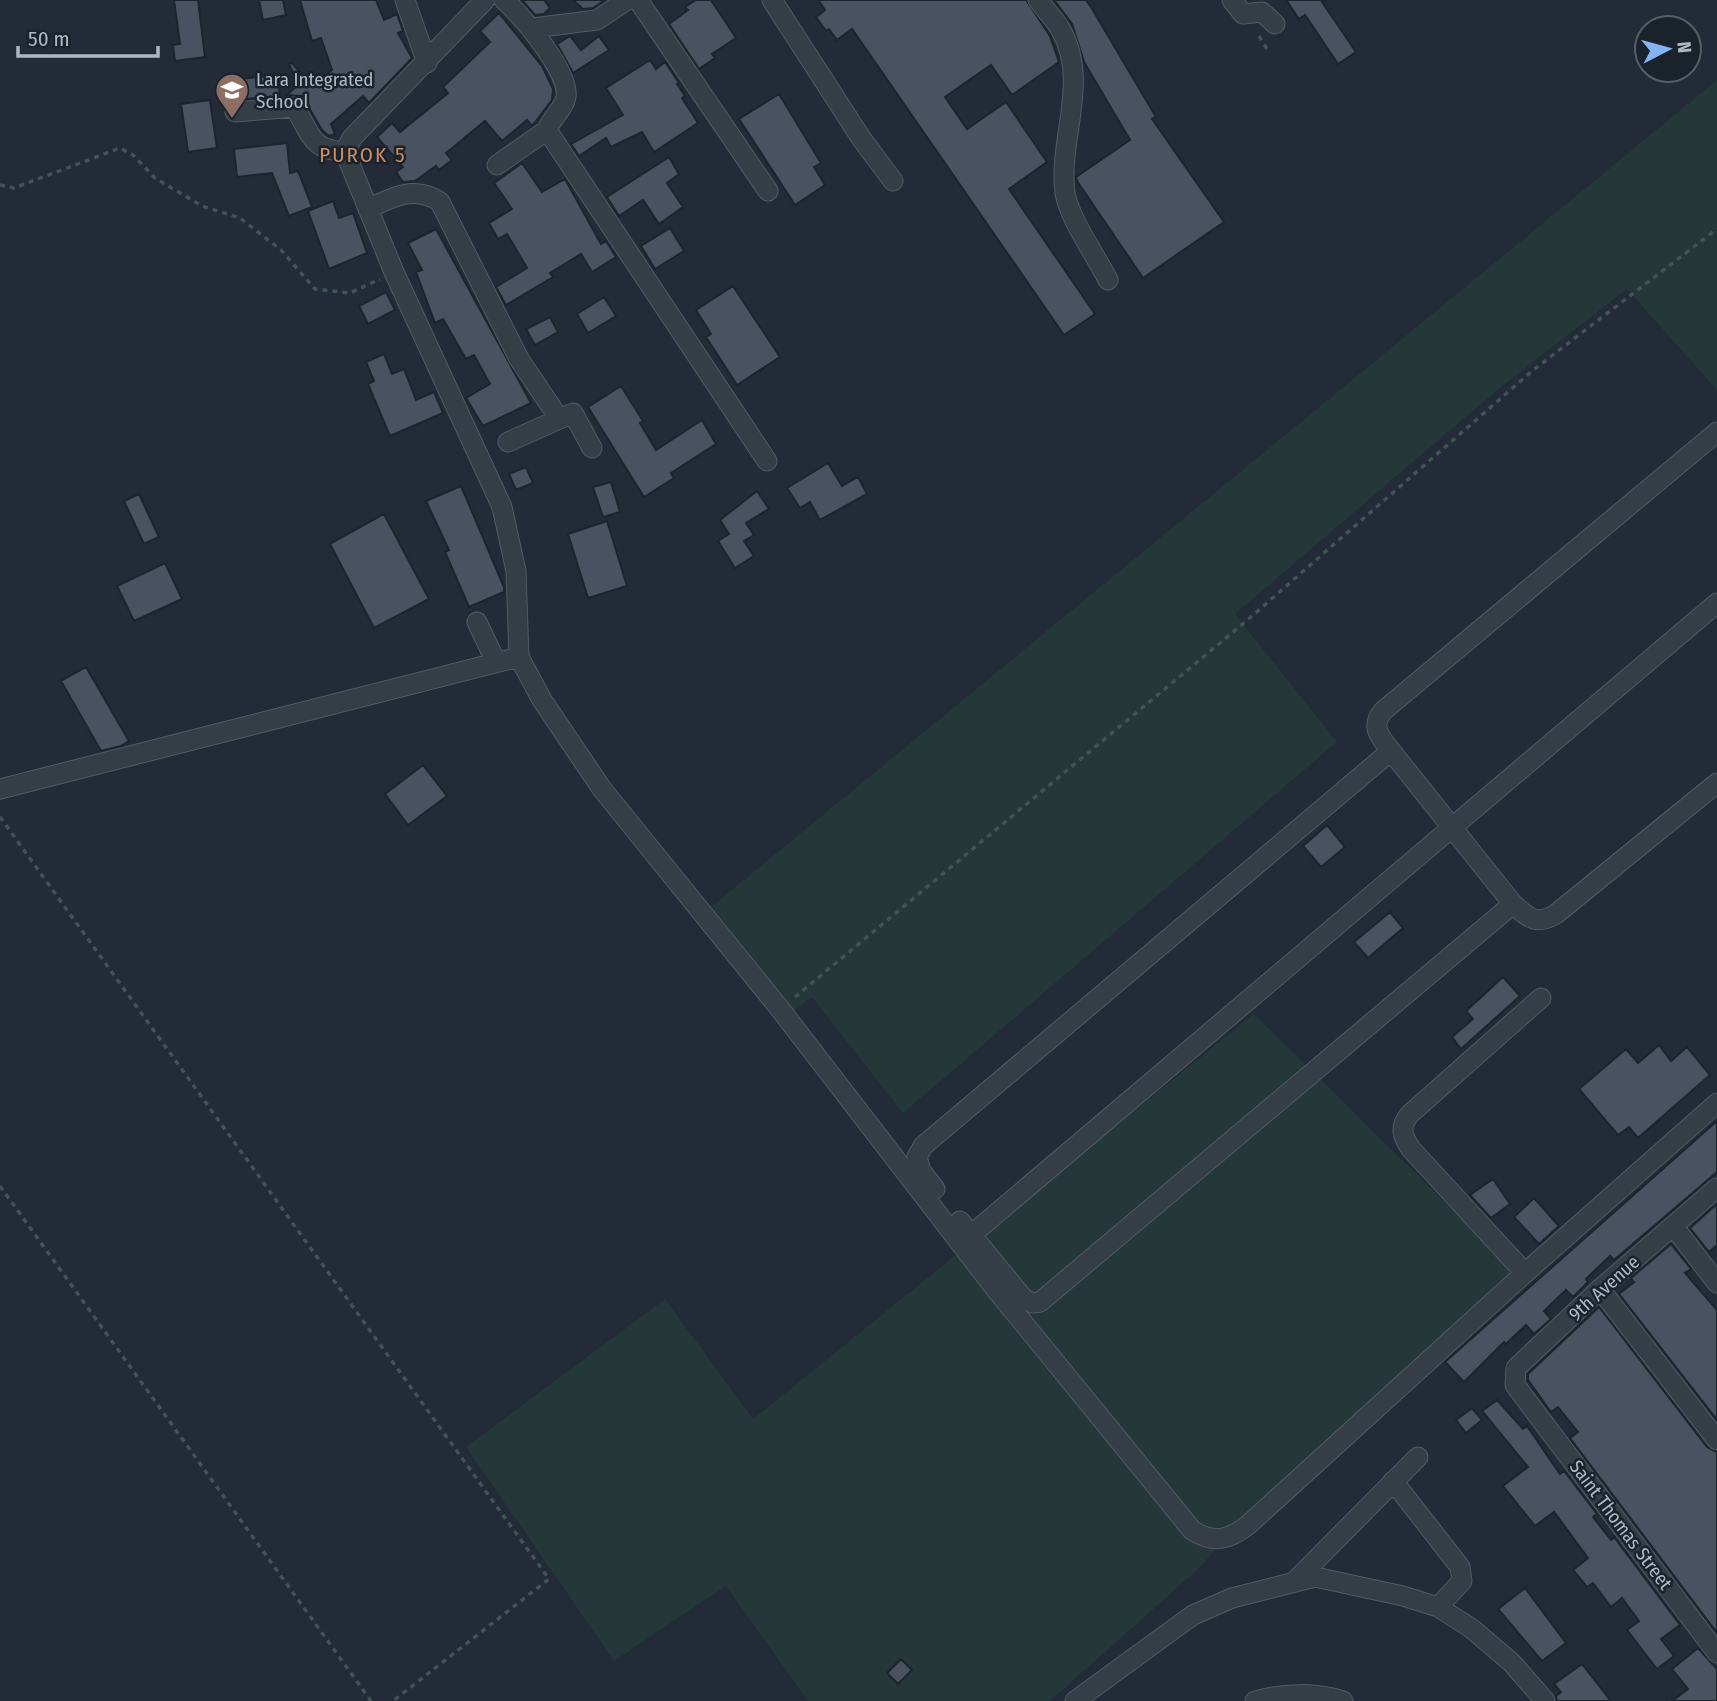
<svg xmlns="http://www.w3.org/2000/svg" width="1717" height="1701" font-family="'Fira Sans Condensed',sans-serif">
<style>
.green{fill:#243839}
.building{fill:#485261;stroke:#1c242e;stroke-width:2}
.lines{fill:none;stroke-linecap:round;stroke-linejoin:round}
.minor-casing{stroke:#525b65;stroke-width:21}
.path{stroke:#415355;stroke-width:3.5;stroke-dasharray:5 5;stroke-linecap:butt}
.minor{stroke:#353d47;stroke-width:19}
.labels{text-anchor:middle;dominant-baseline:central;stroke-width:5;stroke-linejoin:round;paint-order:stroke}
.poi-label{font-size:19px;fill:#afb8c4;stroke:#1a222c;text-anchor:start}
.street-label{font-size:19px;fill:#afb8c4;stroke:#1a222c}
.neighbourhood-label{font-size:21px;letter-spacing:2px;fill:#cd8d61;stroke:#1a222c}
</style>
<rect width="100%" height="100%" fill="#222b37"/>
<!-- green -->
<path class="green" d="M1717,80V390L1627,289L1502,386L1235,614L1337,742L903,1113L812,997L792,1012L711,907Z
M1254,1014L1516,1272L1243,1520L1197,1570L1050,1701H808L726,1586L614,1661L466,1447L665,1299L753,1419Z"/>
<!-- building -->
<path class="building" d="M174,0H198L205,57L175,61L173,45L180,44Z
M259,0H283L286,15L263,20Z
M300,0H376L384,20L397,14L403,31L398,33L412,58L369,103L363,96L331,124L335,134L329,136L322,130L302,96L287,95L298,85L289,64L292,63L313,87L332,70L321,38L312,41Z
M522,0H544L550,8L544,14L535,15Z
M573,0H605L593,8L583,9Z
M696,0H711L736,38L712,54L715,58L699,69L669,24L688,10L685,7Z
M818,0H1026L1050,36L1059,62L1012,95L991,65L945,97L967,129L1006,102L1047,162L1009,189L1095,314L1064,335L852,29L837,40L829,29L826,31L816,17L825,10Z
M1054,0H1086L1091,7L1156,117L1152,119L1224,222L1143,278L1077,181L1076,177L1130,140L1084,62L1072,24Z
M1286,0H1326L1322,2L1356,52L1338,64L1305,15L1299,19Z
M499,13L542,66L553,89L552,100L532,126L527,120L502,141L485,121L446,153L452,160L439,170L436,166L415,181L403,182L396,172L403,167L377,137L392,123L400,132L448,93L443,87L490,42L480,31Z
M570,36L581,50L599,36L609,50L573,73L557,44Z
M650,60L656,69L665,62L679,83L677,84L685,96L682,98L698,123L654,152L642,132L611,147L606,138L579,156L571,144L623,115L606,88Z
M278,75L280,96L234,100L222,104L220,81Z
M779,94L821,163L814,167L825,185L795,205L739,119Z
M210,100L217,148L188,152L181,104Z
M287,143L290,173L298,171L312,207L289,216L272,173L237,177L234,149Z
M669,157L679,174L667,183L683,207L659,224L643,200L619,216L607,197Z
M522,163L542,192L565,179L601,244L606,241L616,257L592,272L581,254L550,273L553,277L506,305L496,287L527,268L507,234L498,239L489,223L512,209L494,183Z
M333,201L339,218L353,213L367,253L329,269L308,211Z
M670,228L684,251L655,269L641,246Z
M436,229L531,403L483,426L466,398L490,384L474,355L466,359L443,319L435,323L416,272L422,270L408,243Z
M733,286L780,357L737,385L706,337L711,334L696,310Z
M386,292L395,310L368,324L359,306Z
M604,297L616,316L588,333L577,314Z
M550,317L558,332L535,345L526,329Z
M384,354L392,374L404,369L416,400L434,392L443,413L390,436L368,384L374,381L366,362Z
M621,386L643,421L640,423L656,450L702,420L716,444L671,473L674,478L644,497L588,407Z
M828,463L842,486L858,477L867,494L820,520L810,502L800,508L787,488Z
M526,467L533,483L516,490L509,474Z
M611,482L620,512L603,517L593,487Z
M461,486L504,587V592L469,607L445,552L449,550L426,501Z
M757,491L769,509L746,523L754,535L744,541L754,556L735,568L718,541L729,534L720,520Z
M139,494L159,537L144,544L124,501Z
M384,514L429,599L374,628L330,544Z
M607,521L627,586L588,598L568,534Z
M165,563L182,599L134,621L117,586Z
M86,667L129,741L121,746L101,751L61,681Z
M423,765L447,796L408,825L385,794Z
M1327,825L1345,847L1321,867L1303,846Z
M1390,912L1403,928L1368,958L1354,942Z
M1503,977L1520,996L1461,1049L1452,1037L1473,1019L1466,1011Z
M1659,1045L1671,1061L1687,1047L1710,1075L1638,1138L1629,1127L1618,1135L1579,1089L1626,1049L1638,1063Z
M1717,1121V1172L1614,1260L1610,1256L1586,1279L1588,1282L1573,1297L1566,1290L1544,1311L1551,1319L1534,1334L1526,1325L1506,1344L1504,1342L1464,1382L1445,1362Z
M1493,1179L1510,1204L1491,1218L1470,1195Z
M1534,1198L1559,1226L1539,1244L1514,1217Z
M1717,1204V1245L1709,1252L1690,1228Z
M1671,1244L1691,1269L1685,1273L1717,1310V1420L1619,1294L1634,1282L1631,1278Z
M1599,1307L1707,1447L1717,1452V1633L1570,1438L1578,1432L1558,1407L1551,1412L1528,1380V1374Z
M1497,1400L1523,1429L1527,1426L1560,1474L1564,1471L1597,1514L1593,1517L1611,1540L1614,1537L1680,1625L1661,1639L1674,1656L1657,1669L1627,1630L1639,1621L1622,1598L1611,1607L1593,1583L1587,1587L1573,1570L1588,1558L1554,1512L1535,1526L1503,1486L1528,1467L1482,1411Z
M1472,1408L1482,1420L1466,1433L1456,1420Z
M1525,1588L1566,1643L1542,1661L1498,1609Z
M1698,1648L1717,1669V1701H1672L1688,1689L1672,1669Z
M901,1659L912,1670L898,1684L887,1673Z
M1582,1664L1611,1701H1557L1556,1696L1561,1692L1554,1684Z"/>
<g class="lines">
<defs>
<path id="minor" d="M405,0L427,63
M485,0L352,138L345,152L394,272L502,507L516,571L519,657L542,700L602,789L780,1009L994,1287L1192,1530C1213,1544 1229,1540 1248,1525L1525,1273L1717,1103
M504,0C522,16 570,72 566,97C564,109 551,118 547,130L767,461
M638,0L768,191
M772,0L861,138L893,181
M1038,0C1045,10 1055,19 1061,30C1090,82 1058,139 1065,193C1069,218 1096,256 1108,280
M1232,0L1243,14L1262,12L1275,24
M533,28L597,20L627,0
M235,112L294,107C312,133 308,149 345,152
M497,165L547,130
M368,209C392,197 415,185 440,202L519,359L558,417
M508,442L573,413L592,448
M477,622L496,662
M1391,751L1513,904
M0,789L519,657
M1717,1188L1600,1289L1516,1368L1515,1385L1717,1653
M935,1189L921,1171L917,1157L923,1146L1391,751C1380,737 1370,727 1383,711L1717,432
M960,1221L1023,1298L1032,1303L1040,1302L1513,904C1529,918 1536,926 1556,914L1717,783
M1674,1227L1717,1283
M971,1235L1717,603
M1525,1273L1411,1149C1402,1136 1399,1127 1410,1114L1541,998
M1600,1289L1717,1440
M1393,1481L1460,1567L1462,1581L1438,1607
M1296,1580L1418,1457
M1075,1701L1193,1615L1232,1598L1315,1577L1403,1596L1438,1607L1471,1628L1512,1663L1545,1701
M1255,1701C1283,1693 1315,1692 1343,1701"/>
</defs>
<!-- minor casing -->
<use href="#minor" class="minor-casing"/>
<!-- path -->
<path class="path" d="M1259,36L1267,49
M0,185L14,188L120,148L133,155L155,178L202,206L240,218L281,250L315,289L350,293L380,279
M0,817L549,1579L393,1701
M795,997L1244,623L1532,371L1717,229
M0,1186L371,1701"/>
<!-- minor -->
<use href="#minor" class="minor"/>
</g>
<!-- icons -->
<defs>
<symbol id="school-pin" viewBox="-11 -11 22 30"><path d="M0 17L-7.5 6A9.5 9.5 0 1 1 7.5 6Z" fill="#8d6e63" stroke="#1a222c"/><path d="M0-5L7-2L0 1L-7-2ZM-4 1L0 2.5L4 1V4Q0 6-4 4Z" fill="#fff"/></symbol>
</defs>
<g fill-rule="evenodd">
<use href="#school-pin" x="213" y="71" width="38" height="52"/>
</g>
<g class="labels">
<!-- poi labels -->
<g class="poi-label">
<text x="256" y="79">Lara Integrated<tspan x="256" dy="22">School</tspan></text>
</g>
<!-- street labels -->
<g class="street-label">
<text transform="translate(1604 1288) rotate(-42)">9th Avenue</text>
<text transform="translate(1621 1525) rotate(53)">Saint Thomas Street</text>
</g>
<!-- neighbourhood labels -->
<g class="neighbourhood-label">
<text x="363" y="155">PUROK 5</text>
</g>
</g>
<!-- north arrow -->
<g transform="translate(1668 49) rotate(84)"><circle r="33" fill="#1a222c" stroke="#565e69" stroke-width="2"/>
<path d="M0-5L12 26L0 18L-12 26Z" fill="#86b3f2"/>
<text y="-10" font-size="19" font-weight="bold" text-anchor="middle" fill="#afb8c4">N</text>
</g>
<!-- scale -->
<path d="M18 46v10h140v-10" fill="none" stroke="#afb8c4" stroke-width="3.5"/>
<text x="28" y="46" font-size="21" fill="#afb8c4" stroke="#1a222c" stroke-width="5" paint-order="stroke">50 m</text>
</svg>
